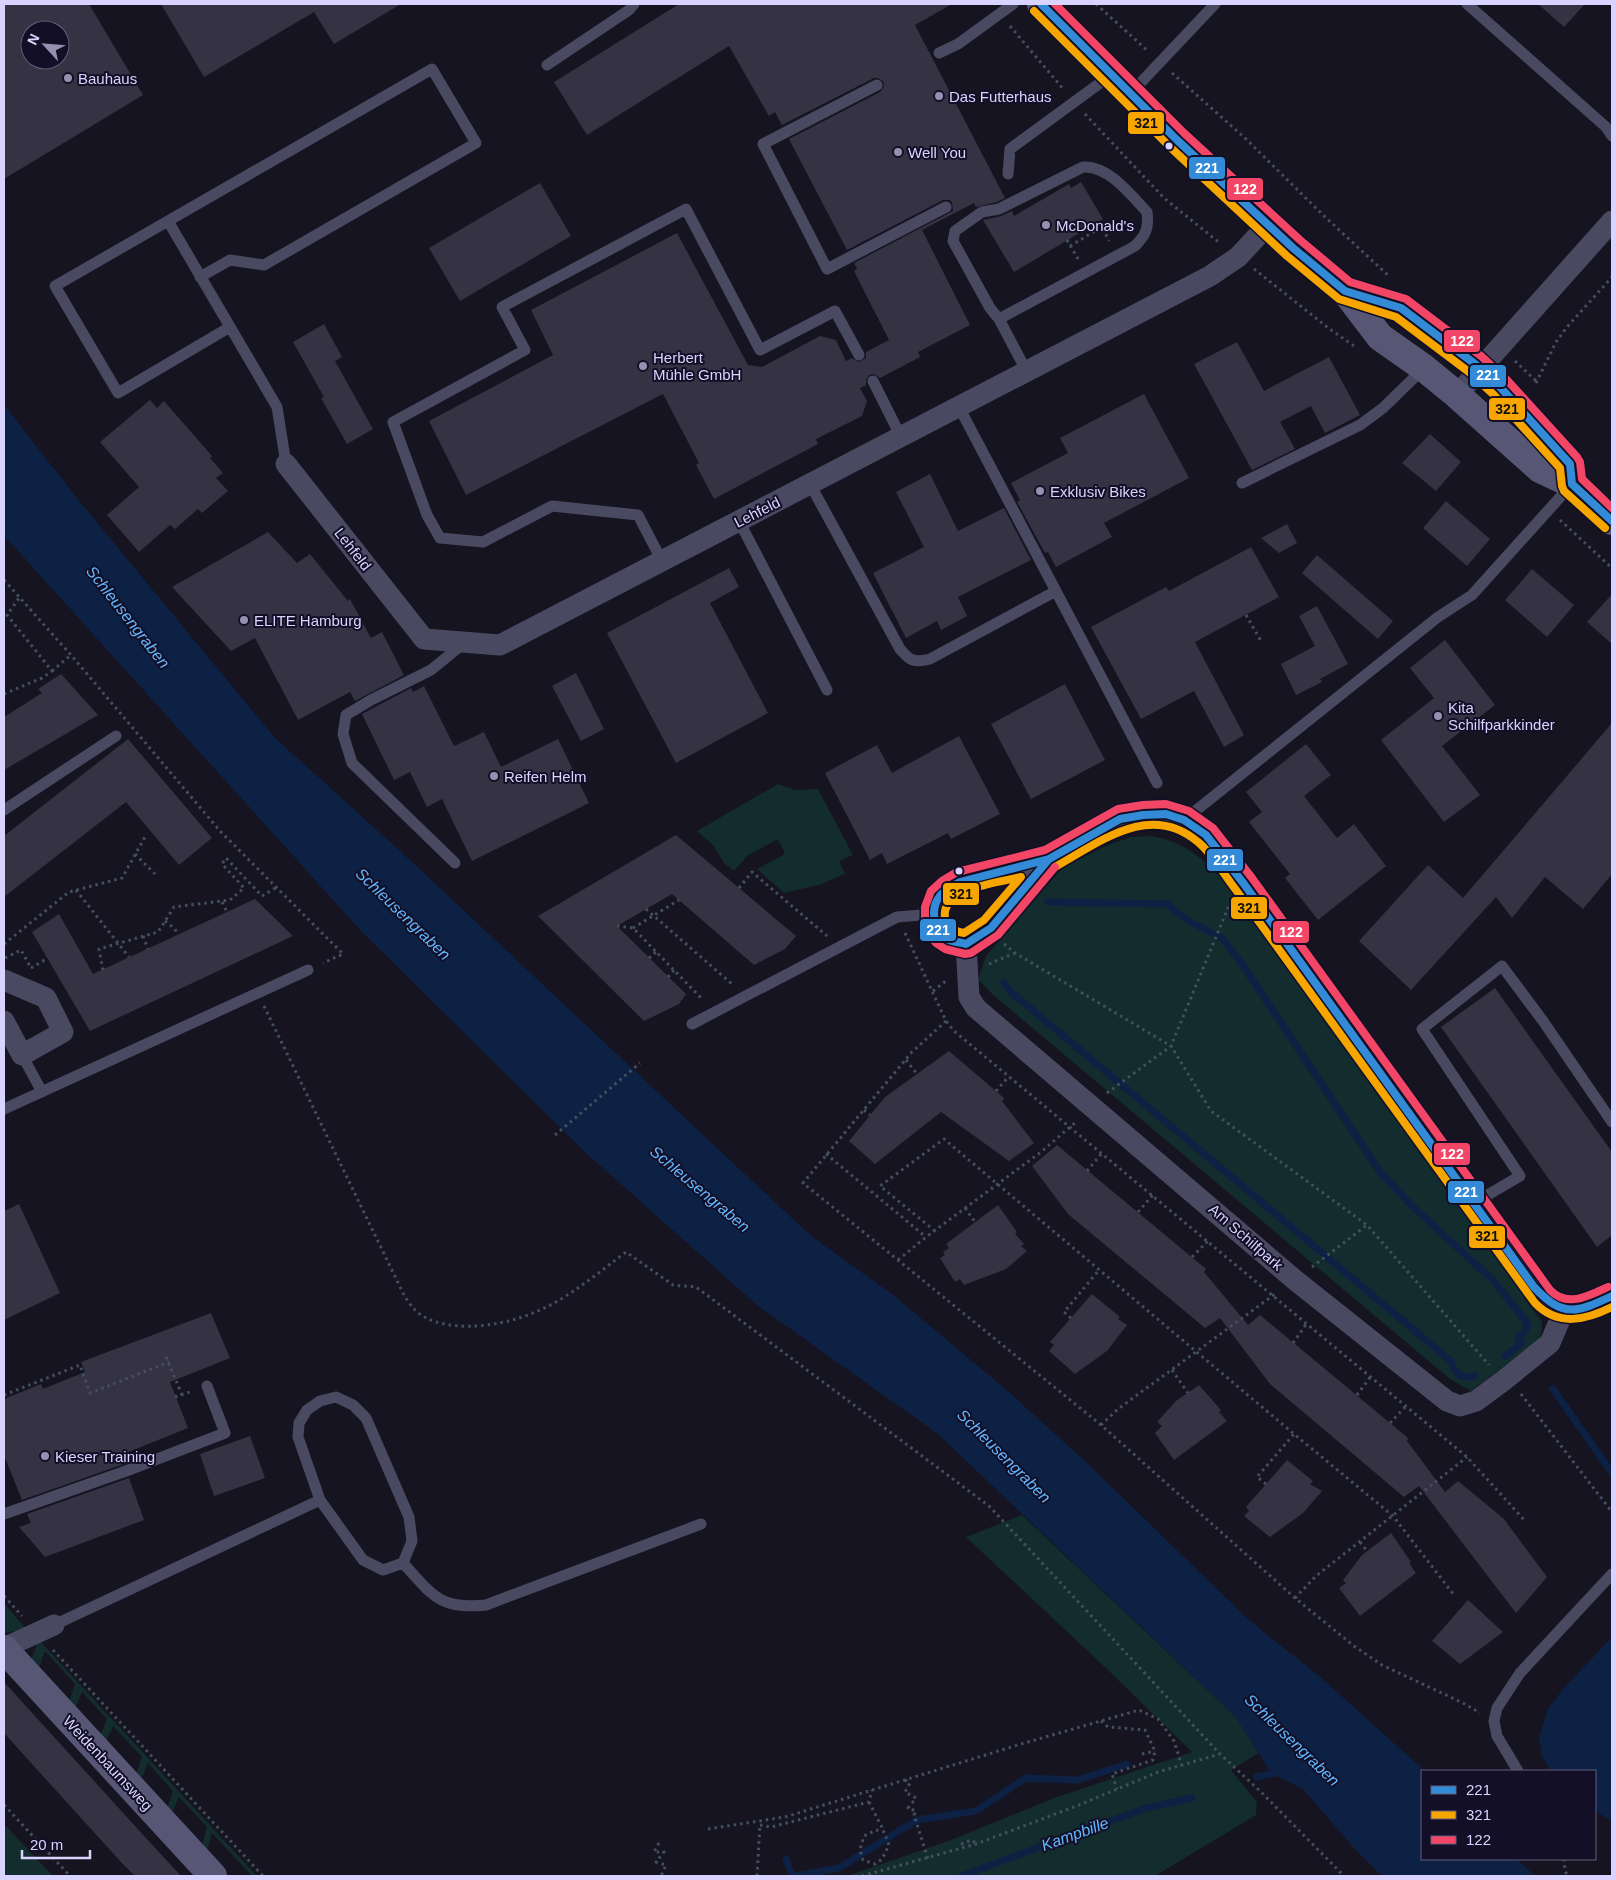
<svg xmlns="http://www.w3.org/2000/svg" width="1616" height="1880" font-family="Arial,sans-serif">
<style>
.green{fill:#132c2d}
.water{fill:#0d2144}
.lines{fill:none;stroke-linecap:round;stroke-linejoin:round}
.stream{stroke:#0d2144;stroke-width:7}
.building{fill:#343243;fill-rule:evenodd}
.path{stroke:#44505f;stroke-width:3;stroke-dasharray:2.5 4;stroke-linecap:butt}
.lane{stroke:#4a4962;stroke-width:11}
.street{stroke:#4a4962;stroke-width:21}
.secondary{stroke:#575674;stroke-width:28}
.bus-1-casing{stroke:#130f26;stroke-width:11}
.bus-2-casing{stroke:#130f26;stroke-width:11}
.bus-3-casing{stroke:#130f26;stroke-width:11}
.bus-1{stroke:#338bd7;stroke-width:8}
.bus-2{stroke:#f7a600;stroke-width:8}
.bus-3{stroke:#f34667;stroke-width:8}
.poi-dot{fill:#9591b1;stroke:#130f26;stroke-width:2}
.bus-dot{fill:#d9d4ff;stroke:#130f26;stroke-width:2}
.labels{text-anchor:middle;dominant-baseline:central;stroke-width:4;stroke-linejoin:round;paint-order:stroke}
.poi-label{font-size:15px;fill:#d9d4ff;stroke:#130f26;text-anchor:start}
.street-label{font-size:15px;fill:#d9d4ff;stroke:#130f26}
.water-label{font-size:16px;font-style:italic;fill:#62b6ff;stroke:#130f26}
.line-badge{stroke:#130f26;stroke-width:2}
.badge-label{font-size:14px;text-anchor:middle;font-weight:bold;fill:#fff}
.pale-badge-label{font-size:14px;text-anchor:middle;font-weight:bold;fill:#111}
</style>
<rect width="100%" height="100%" fill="#161421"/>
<!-- green -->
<path class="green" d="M778,784L795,790L818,789L853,855L839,861L845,874L819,885L784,893L757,869L785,854L778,839L747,856L734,871L724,863L713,845L697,831Z
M1150,836C1186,841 1205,861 1230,887L1542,1322V1331L1538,1341L1471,1391L1450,1379L992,994L978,979L986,956L1063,867L1108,845L1131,837Z
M1022,1515L1236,1717L1260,1752L1231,1770L1257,1802L1256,1815L1155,1876H847L951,1840L1054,1798L1192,1752L1109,1671L966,1537Z
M4,1603L26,1629L4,1633Z
M39,1640L257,1876H252L212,1833L207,1851L202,1846L207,1827L179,1797L172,1813L167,1808L173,1791L148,1763L141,1780L136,1775L142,1757L113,1726L106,1742L100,1736L107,1719L82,1692L75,1709L69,1702L75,1684L45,1651L38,1670L30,1662Z
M4,1824L53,1876H4Z"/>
<!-- water -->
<path class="water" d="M4,405L81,503L274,737L411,861L811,1236L892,1294L1010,1393L1088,1464L1250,1621L1318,1675L1425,1771H1422V1859H1517L1535,1876H1382L1353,1847L1303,1789L1271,1773L1236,1717L938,1434L758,1306L586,1153L362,932L9,541L4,535Z
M1612,1637V1819L1610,1820L1595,1811V1771H1551L1542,1756L1539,1738L1548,1709L1563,1689Z"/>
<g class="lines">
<!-- stream -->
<path class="stream" d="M1048,902L1167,904L1187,920L1223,939L1242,964L1380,1172L1413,1207L1493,1280L1528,1324L1525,1331L1518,1338L1522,1343L1505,1356
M1004,983L1011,992L1451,1361C1454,1374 1462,1379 1475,1376
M1553,1389L1612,1473
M1257,1777L1279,1772
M786,1859L792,1876
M795,1876L839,1868L917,1820L976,1811L1026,1778L1078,1780L1127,1764
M961,1876L1146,1808L1192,1798"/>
</g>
<!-- building -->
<path class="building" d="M4,4H89L143,95L4,179ZM30,30H60V60H30Z
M161,4H401L334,44L314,12L204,77Z
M679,4H952L915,25L1005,198L997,202L976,207L974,203L922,230L970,325L918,352L920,357L880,378L874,374L869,375L866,380V385L860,388L867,401L862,416L816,439L818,444L714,499L696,465L699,463L663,394L466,495L429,421L553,355L531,310L677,233L748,365L762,367L820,336L836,340L846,361L852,358L859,362L866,358V352L889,340L854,271L857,269L854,263L953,211L952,203L950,200H943L847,250L789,139L880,92L884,86L883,81L878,78H874L782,125L775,112L769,116L729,46L587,135L554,82Z
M1538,4H1585L1564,27Z
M1081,182L1103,219L1014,272L983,220L1001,216L1012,211L1014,216L1069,184L1071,188Z
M540,183L571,236L460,301L429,248Z
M324,324L342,357L335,361L373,429L347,444L321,398L324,397L293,342Z
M1237,342L1264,391L1329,357L1360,415L1325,433L1311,406L1280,422L1295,449L1252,470L1194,364Z
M1144,394L1189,478L1104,523L1112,537L1056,567L1048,552L1045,553L1017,502L1020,500L1011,483L1068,453L1060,438Z
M150,400L157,408L164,401L212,456L210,458L223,473L216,478L228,491L202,513L198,509L175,529L170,525L139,552L107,515L139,487L100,442Z
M1430,434L1461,462L1436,491L1402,463Z
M930,474L958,531L1004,508L1031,560L958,597L967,616L941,630L937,621L906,638L873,573L924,547L896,492Z
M1446,501L1490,539L1467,566L1423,528Z
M1287,524L1297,543L1279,553L1261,538Z
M268,532L297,563L310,554L348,601L350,599L371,638L382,632L404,675L355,701L350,692L298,720L255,638L231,651L172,587Z
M1251,547L1279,597L1195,642L1244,735L1224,747L1194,691L1141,719L1091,627L1166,587L1169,591Z
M1317,555L1393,621L1378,639L1302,573Z
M729,568L739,587L710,603L768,713L676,763L607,633Z
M1532,569L1574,605L1547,637L1505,600Z
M1612,594V644L1587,622Z
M1317,606L1348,664L1320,679L1322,682L1296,695L1281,664L1315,646L1299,616Z
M1445,640L1495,705L1442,746L1480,795L1444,822L1381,740L1434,698L1410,668Z
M576,673L604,729L581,741L552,686Z
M61,674L98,715L4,770V717L42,693L38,689Z
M1065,684L1105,760L1031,799L991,724Z
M424,686L454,746L484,732L501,767L558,739L589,803L472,861L442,799L427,807L410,772L394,780L362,714L411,688L413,692Z
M1612,723V874L1583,909L1545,877L1512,918L1496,897L1411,990L1359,941L1428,865L1463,898Z
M959,736L1000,814L951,839L948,833L887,864L882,853L870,860L825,773L877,745L892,773Z
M128,739L212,838L179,865L126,802L4,897V836Z
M1306,744L1331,775L1304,796L1337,838L1354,824L1386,866L1318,920L1285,878L1290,874L1249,822L1262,812L1246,792Z
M676,835L796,936L785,949L754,965L672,894L617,926L686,994L679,1004L644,1021L538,916Z
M255,899L293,936L90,1031L32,932L59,914L93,974Z
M1495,988L1612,1152V1235L1597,1247L1441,1027Z
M949,1051L1004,1098L1002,1101L1034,1143L1009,1161L941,1112L875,1164L849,1141L885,1097Z
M1057,1145L1206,1269L1204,1272L1248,1325L1260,1315L1408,1438L1407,1441L1445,1492L1458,1481L1504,1519L1547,1577L1516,1613L1419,1486L1404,1497L1270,1384L1220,1318L1205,1328L1068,1214L1032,1166Z
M19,1204L60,1293L4,1320V1211Z
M998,1205L1017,1232L1015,1234L1024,1244L1021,1246L1027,1251L1006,1269L964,1285L960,1279L955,1282L940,1258L945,1255L943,1252L949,1248L946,1244Z
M1092,1294L1120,1317L1118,1319L1127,1325L1107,1351L1075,1374L1049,1351L1054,1345L1050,1342Z
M211,1313L230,1358L170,1382L188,1428L121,1455L124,1464L22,1500L4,1455V1399L41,1384L43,1389L85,1372L81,1362Z
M1199,1385L1221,1410L1219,1412L1227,1421L1174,1460L1155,1433L1162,1426L1157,1422L1176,1401Z
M250,1436L265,1478L214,1496L200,1454Z
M1287,1460L1313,1481L1310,1484L1322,1491L1303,1513L1270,1537L1244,1516L1249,1511L1246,1507Z
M129,1478L144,1520L45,1557L19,1527L31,1523L27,1514Z
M1391,1533L1411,1562L1409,1563L1416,1573L1360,1616L1339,1588L1346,1583L1343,1580L1362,1555Z
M1468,1600L1503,1632L1460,1664L1432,1641Z
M4,1682L146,1838L181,1876H135L120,1861L4,1733Z"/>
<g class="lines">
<!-- path -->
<path class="path" d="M1096,4L1149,52
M1010,26L1064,90
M1172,73L1246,139L1323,215L1390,277
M1085,114L1164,198L1221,244
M1067,240L1078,259
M1070,246L1102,227L1109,241
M1254,269L1327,327L1354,346
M1515,361L1537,382
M1536,383L1556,342L1567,327L1612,277
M1560,520L1612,568
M4,580L71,655L220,831L343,954L323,963
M1246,615L1261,641
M52,671L71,655
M4,694L42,678L52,671L7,615L19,598
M135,854L155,874
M739,888L752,872L827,936
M76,890L129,957
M222,902L227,912
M646,909L733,985
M165,921L175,929L178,935
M617,926L633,928L703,1000
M633,928L679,900
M905,933L946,1021L954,1031L1467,1457L1526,1522
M143,936L148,949
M4,944L69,892L122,878L145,837
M1004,944L1015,953L1171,1046L1211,1111L1367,1225L1489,1365
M5,958L21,950L30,966
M649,958L656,952
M989,964L1015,953
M31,968L48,958
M103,970L99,949L158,932L174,907L230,900L244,888L222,864L226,858L262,896L277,887
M668,977L674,970
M933,991L946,981
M264,1006L404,1295C407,1300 411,1306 415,1310C430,1325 457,1327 477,1326C542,1321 577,1289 626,1252L673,1285L696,1287L989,1506L1220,1754L1259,1790L1344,1876
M946,1021L911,1053L803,1183L1101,1425L1295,1598L1354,1646L1382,1665L1463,1703L1480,1713
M906,1060L917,1074
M996,1091L1009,1076
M1107,1093L1171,1046L1230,903
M864,1110L870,1115
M555,1135L640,1063
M826,1154L926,1237
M1087,1171L1102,1153
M965,1208L975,1222
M1138,1212L1153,1195
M935,1231L880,1186L944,1139L1294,1434L1393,1516L1454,1595
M1192,1257L1208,1241
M898,1260L926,1237L1041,1152L1077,1121
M1312,1267L1367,1225
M1071,1318L1064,1312L1099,1270
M1293,1343L1307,1323
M166,1357L182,1395
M1172,1370L1188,1393
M1521,1394L1612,1512
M4,1395L80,1365L90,1393L169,1362
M1357,1395L1371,1376
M175,1397L193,1391
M1390,1423L1406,1406
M1101,1425L1118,1409L1275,1294
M1266,1484L1257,1477L1294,1434
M1360,1542L1367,1551
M4,1596L22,1616
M1295,1598L1316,1576L1467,1457
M53,1650L263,1876
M1101,1721L1108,1727L1145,1730L1155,1751L1153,1760L1112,1774L1117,1789
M1142,1754L1155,1751
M905,1780L910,1783L905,1792L916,1798L908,1808L916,1811L914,1815L928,1859
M869,1802L884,1831
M4,1805L70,1876
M760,1825L771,1827L869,1802L872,1790
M708,1829L785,1817L1021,1744L1139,1710L1158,1719L1174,1741L1182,1766
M876,1830L884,1832L889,1845L882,1859L875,1864L863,1860L860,1850L864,1836Z
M659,1843L654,1852H664L656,1862L666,1865L662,1874L666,1876
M961,1844L972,1840L976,1844
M1564,1859L1565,1871L1568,1876
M757,1876L760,1824
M862,1876L976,1844L1079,1805L1158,1772L1220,1754"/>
<!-- lane -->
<path class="lane" d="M1467,4L1606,127L1612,136
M939,53L958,44L1013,4
M547,65L629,10L634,4
M877,85L763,144L827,269L946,207
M1130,94L1215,4
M1008,174L1010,149L1111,75
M168,221L55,286L118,393L230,327
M200,277L230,260L264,265L476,143L432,69L168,221L277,407L286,464
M999,319L990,308L953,241L955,231L982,212L999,209L1083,167C1108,165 1131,195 1147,212C1149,228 1146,235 1135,246L999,319L1027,372
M873,381L901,437
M959,407L1157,783
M1242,483L1360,425L1383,408L1424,368
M810,484L900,649C910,661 914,663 930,659L1056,591
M739,521L827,690
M662,561L638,515L552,506L483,542L440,538L427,515L393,422L525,350L502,307L686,209L760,350L835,311L859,355
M4,810L116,736
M1184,820L1438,617L1472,595L1572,484
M455,863L352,763L343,734L346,715L371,700L431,670L464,643
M692,1024L897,917L934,914
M22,1055L42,1092
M4,1109L308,970
M1474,1203L1520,1176L1422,1029L1502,966L1543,1021L1612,1122
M336,1397L353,1405L366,1418L409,1517L412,1541L403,1563L383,1570L363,1560L320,1500L298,1437L299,1423L307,1410L320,1401Z
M4,1514L126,1471L225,1433L207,1386
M403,1563C432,1595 440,1610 486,1605L701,1524
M54,1625L320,1500
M1518,1771L1497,1736L1494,1721L1497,1708L1520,1673L1612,1574"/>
<!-- street -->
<path class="street" d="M1457,395L1612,221
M286,464L424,639L500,645L1210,276L1238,257L1268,225
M1049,859L991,928L966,944C961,942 952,942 947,939C934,931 931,912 938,899C942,891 952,887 960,882L1049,859L1120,819L1143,815L1166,814L1184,820L1206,835L1244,884L1534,1287C1538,1291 1543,1298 1548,1302C1569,1318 1591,1306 1612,1296
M966,944L969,997L976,1008L1295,1280L1447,1401L1460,1406L1476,1401L1503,1381L1550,1343L1564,1310
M4,980L46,998L63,1032L22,1055L4,1021
M4,1648L54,1625"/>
<!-- secondary -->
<path class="secondary" d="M1041,4L1229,190L1293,248L1345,291L1380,337L1424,368L1457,395L1540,469L1572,484L1612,521
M1345,291L1401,308L1475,364L1517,404L1570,464L1572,484
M4,1649L213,1876"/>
<defs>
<path id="bus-1" d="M1041,4L1177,140L1293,248L1345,291L1401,308L1475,364L1500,387L1570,464L1572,484L1612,521
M1049,859L991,928L966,944C960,942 952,942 947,939C933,930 930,908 940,896C945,889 953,886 960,882Z
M1049,859L1120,819L1143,815L1166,814L1184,820L1206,835L1244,884L1534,1287C1563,1318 1576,1313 1612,1296"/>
<path id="bus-2" d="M1034,11L1170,147L1287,256L1339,299L1396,317L1469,372L1493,394L1560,468L1562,486L1564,491L1605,528
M1055,867C1100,842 1150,801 1198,842C1211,852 1225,876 1236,890L1535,1303C1558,1327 1586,1320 1612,1307
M1021,877L984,920L964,933C954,931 947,929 945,918C940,888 1001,882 1021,877Z"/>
<path id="bus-3" d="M1055,4L1184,133L1300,240L1350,282L1406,299L1481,356L1507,380L1577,457L1580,462L1582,479L1612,508
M1055,867L998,935L971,953L965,954L945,949L936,943L930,936L925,923V907L931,891L942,881L957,872L1045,850L1118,809L1143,805L1166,804L1189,811L1213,828L1252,878L1550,1290C1567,1308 1589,1296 1608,1287"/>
</defs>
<!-- bus-1 casing -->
<use href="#bus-1" class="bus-1-casing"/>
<!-- bus-2 casing -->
<use href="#bus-2" class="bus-2-casing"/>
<!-- bus-3 casing -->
<use href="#bus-3" class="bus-3-casing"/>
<!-- bus-1 -->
<use href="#bus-1" class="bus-1"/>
<!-- bus-2 -->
<use href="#bus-2" class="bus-2"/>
<!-- bus-3 -->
<use href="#bus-3" class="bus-3"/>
</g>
<!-- markers -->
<g class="poi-dot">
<circle cx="68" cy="78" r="5"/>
<circle cx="939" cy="96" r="5"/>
<circle cx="898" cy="152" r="5"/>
<circle cx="1046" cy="225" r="5"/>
<circle cx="643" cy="366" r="5"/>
<circle cx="1040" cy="491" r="5"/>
<circle cx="244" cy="620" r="5"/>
<circle cx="1438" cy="716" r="5"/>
<circle cx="494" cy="776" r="5"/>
<circle cx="45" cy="1456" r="5"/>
</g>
<g class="bus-dot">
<circle cx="1169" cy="146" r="4.5"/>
<circle cx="959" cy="871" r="4.5"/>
</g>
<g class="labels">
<!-- poi labels -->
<g class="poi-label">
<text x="78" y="78">Bauhaus</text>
<text x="949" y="96">Das Futterhaus</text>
<text x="908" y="152">Well You</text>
<text x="1056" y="225">McDonald's</text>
<text x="653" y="357">Herbert<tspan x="653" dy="17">Mühle GmbH</tspan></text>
<text x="1050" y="491">Exklusiv Bikes</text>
<text x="254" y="620">ELITE Hamburg</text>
<text x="1448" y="707">Kita<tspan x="1448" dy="17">Schilfparkkinder</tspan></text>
<text x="504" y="776">Reifen Helm</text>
<text x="55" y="1456">Kieser Training</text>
</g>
<!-- street labels -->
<g class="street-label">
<text transform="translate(757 512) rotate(-27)">Lehfeld</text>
<text transform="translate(353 549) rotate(52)">Lehfeld</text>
<text transform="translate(1246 1237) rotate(41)">Am Schilfpark</text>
<text transform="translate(108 1763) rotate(47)">Weidenbaumsweg</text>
</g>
<!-- water labels -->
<g class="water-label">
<text transform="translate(128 617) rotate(52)">Schleusengraben</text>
<text transform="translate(403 914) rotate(44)">Schleusengraben</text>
<text transform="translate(700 1189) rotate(40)">Schleusengraben</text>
<text transform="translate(1004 1456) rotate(45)">Schleusengraben</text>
<text transform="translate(1292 1740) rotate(44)">Schleusengraben</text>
<text transform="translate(1075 1834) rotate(-20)">Kampbille</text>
</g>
</g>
<g class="line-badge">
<rect x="1127" y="111" width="38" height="24" rx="5" fill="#f7a600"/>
<rect x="1188" y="156" width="38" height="24" rx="5" fill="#338bd7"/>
<rect x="1226" y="177" width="38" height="24" rx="5" fill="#f34667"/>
<rect x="1443" y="329" width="38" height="24" rx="5" fill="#f34667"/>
<rect x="1469" y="364" width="38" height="24" rx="5" fill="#338bd7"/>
<rect x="1488" y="397" width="38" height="24" rx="5" fill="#f7a600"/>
<rect x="1206" y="848" width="38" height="24" rx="5" fill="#338bd7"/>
<rect x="942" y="882" width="38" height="24" rx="5" fill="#f7a600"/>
<rect x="1230" y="896" width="38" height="24" rx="5" fill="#f7a600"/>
<rect x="919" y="918" width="38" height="24" rx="5" fill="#338bd7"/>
<rect x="1272" y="920" width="38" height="24" rx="5" fill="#f34667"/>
<rect x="1433" y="1142" width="38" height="24" rx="5" fill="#f34667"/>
<rect x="1447" y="1180" width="38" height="24" rx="5" fill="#338bd7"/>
<rect x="1468" y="1225" width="38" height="24" rx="5" fill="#f7a600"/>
</g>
<g class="badge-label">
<text x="1207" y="173">221</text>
<text x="1245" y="194">122</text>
<text x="1462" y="346">122</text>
<text x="1488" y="380">221</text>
<text x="1225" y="865">221</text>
<text x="938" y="935">221</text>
<text x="1291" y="937">122</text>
<text x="1452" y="1159">122</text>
<text x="1466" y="1197">221</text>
</g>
<g class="pale-badge-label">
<text x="1146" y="128">321</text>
<text x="1507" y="414">321</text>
<text x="961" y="899">321</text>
<text x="1249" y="913">321</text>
<text x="1487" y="1241">321</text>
</g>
<!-- border -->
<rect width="1616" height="1880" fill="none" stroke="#d9d4ff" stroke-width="10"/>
<!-- legend -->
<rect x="1421" y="1770" width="175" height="90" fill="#130f26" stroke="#625e7d"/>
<rect x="1431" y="1786" width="25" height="8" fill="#338bd7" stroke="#625e7d"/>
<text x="1466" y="1795" font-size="15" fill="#d9d4ff">221</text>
<rect x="1431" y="1811" width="25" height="8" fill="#f7a600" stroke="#625e7d"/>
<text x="1466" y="1820" font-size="15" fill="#d9d4ff">321</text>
<rect x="1431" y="1836" width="25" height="8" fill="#f34667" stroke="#625e7d"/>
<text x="1466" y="1845" font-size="15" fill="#d9d4ff">122</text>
<!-- north arrow -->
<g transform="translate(45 45) rotate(296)"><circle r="24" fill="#130f26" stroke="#625e7d"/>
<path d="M0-4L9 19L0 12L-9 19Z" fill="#9591b1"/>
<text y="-8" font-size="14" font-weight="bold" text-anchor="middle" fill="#d9d4ff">N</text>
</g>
<!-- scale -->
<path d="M22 1850v8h68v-8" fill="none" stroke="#d9d4ff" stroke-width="2.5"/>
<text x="30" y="1850" font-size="15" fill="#d9d4ff" stroke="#130f26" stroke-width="4" paint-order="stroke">20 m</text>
</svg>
